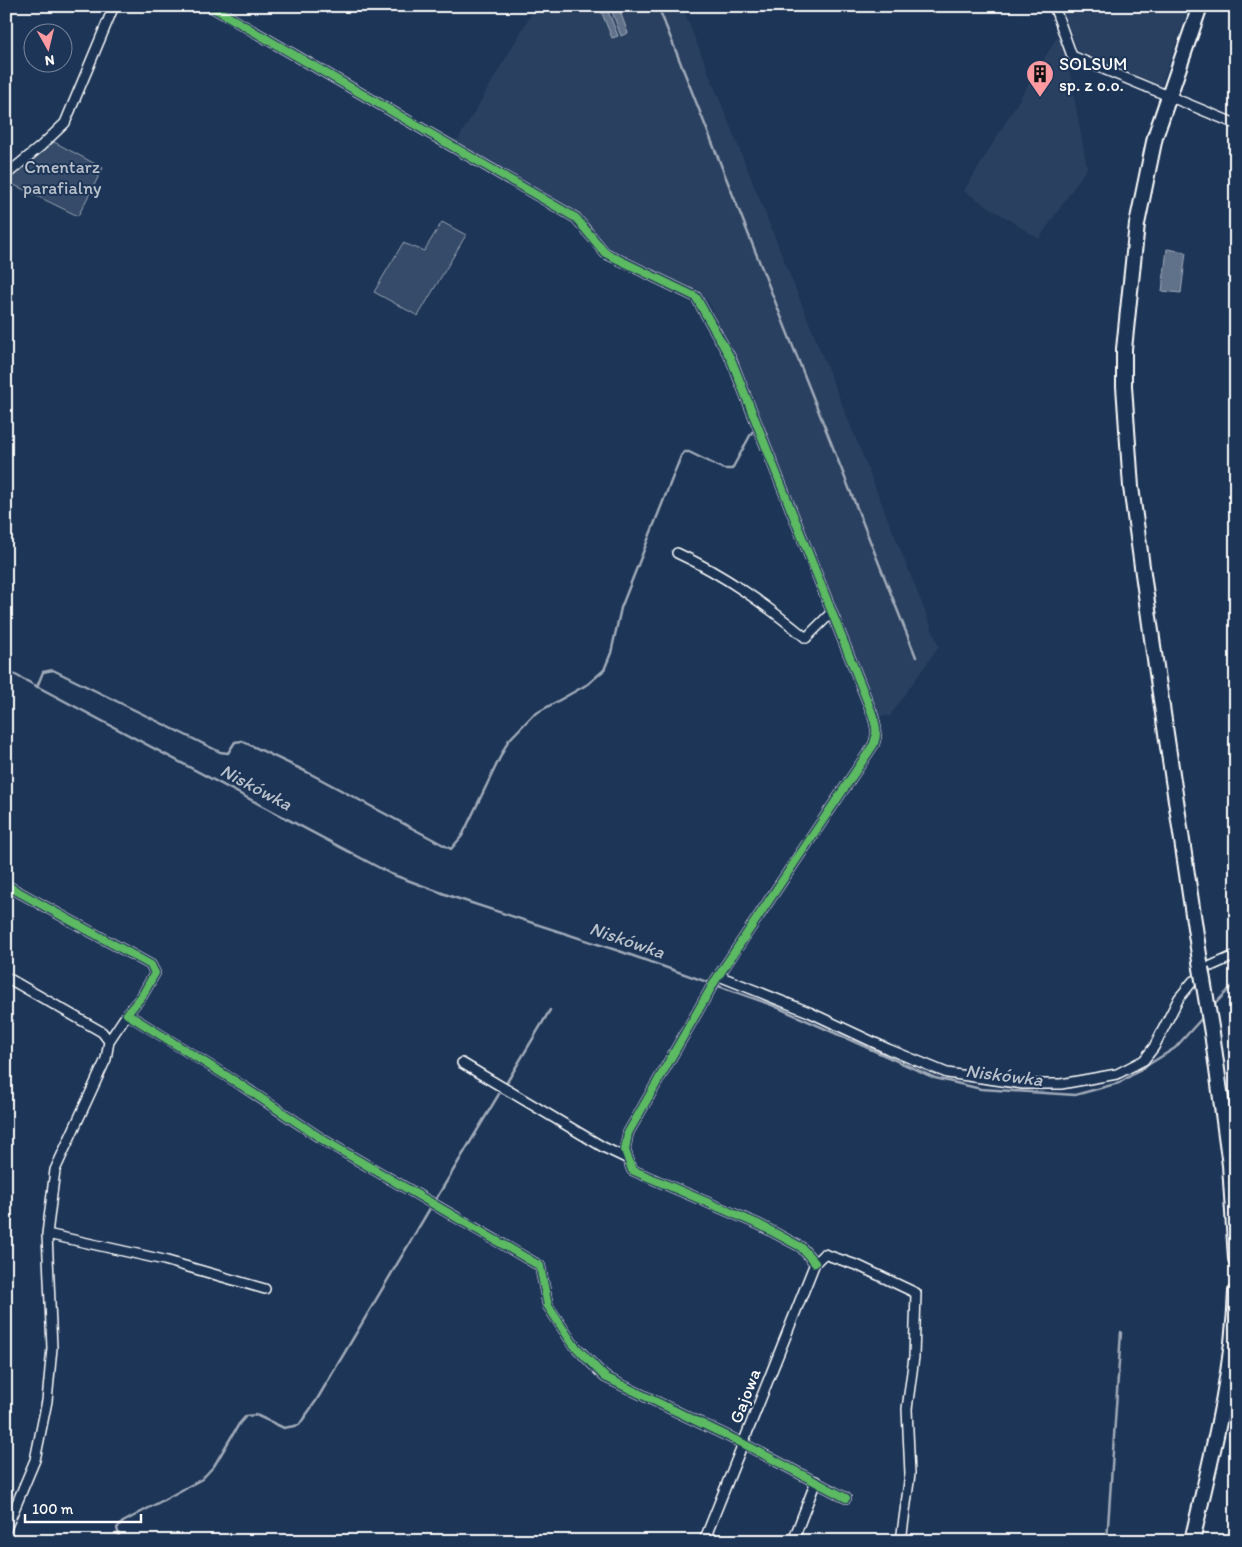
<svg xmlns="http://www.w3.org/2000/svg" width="1242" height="1547" font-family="Itim,sans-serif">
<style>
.built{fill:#2a4161}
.green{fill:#364b69;stroke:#9aa5b4}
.water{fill:#617289;stroke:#a0aab8}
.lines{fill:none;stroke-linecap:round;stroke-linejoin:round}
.stream{stroke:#a0aab8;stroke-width:2.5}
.street-casing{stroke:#fff;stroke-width:12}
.primary-casing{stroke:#fff;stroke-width:18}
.street{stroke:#1d3557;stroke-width:9}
.primary{stroke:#1d3557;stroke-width:14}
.primary-bridge-casing{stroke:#fff;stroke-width:18;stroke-linecap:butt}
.primary-bridge{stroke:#1d3557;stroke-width:14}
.cycleway-casing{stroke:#1d3557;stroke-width:11}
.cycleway{stroke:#5cba63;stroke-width:8}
.labels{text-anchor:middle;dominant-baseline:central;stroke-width:4;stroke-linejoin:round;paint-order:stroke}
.poi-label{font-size:18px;fill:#fff;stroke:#1d3557;text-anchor:start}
.park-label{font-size:18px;fill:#b9c0ca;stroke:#1d3557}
.street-label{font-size:18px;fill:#fff;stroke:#1d3557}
.water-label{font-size:19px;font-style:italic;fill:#b8c0ca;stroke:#1d3557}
</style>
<rect width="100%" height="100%" fill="#1d3557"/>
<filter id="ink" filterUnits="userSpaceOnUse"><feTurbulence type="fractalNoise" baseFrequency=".02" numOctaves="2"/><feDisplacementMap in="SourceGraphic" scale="10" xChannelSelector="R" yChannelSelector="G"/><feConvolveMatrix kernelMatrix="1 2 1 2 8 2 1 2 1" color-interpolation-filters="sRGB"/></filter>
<g filter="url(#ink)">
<!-- built -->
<path class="built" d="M536,6H682L939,646L890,716H879L761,421L754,397L708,301L698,291L612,252L603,246L580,218L446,139L458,140Z
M1060,6H1189L1161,86L1078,51Z
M1062,29L1087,168L1039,239L964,191Z"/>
<!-- green -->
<path class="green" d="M54,142L103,168L78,216L6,181V178Z
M442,222L466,235L418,316L374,292L403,243L424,251Z"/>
<!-- water -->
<path class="water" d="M599,6H606L618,36L612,38Z
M610,6H618L628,33L621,36Z
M1167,249L1186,252L1181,293L1162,291Z"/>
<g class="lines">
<!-- stream -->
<path class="stream" d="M658,6L916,657
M6,670L391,874L453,897L622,952L772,1005L935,1078L981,1089L1075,1095L1119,1083L1175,1048L1204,1016
M37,687L43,672L53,670L220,752L228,753L235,742L242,741L307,772L451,849L462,836L508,741L533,715L588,684L604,670L611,653L621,608L681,456L684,452H689L724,469H732L752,432
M1213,1006L1236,982
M507,1082L550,1010
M436,1199L499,1094
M120,1541L117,1528L123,1522L202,1479L214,1466L239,1424L246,1416L256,1415L284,1428L299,1425L316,1401L429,1210
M1107,1541L1121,1332"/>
<defs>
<path id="street" d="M210,6L576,218L605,253L696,297L731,359L872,713C876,725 878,732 874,744L715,981L628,1133L625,1150L632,1170L760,1225L801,1247L815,1263
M1054,6L1072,56L1236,124
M6,175L41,146L65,123L114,6
M677,553C725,575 765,604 806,638L832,612
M6,885L151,965L155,973L142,996L127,1014L241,1085L325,1141L540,1266L548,1306L573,1344L605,1377L744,1444L846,1498
M1211,966L1236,955
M719,976L809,1012L888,1049L947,1073L1023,1084H1061L1117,1074L1144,1060L1154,1047L1179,998L1193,981
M6,977L102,1032L109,1041L106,1059L55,1170L47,1234
M109,1041L127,1014
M462,1063L603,1147L628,1159
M6,1529L35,1460L47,1401L52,1348L47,1234L164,1260L265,1289
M704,1541L815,1263L824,1254L859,1266L916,1293L914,1357L907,1409L910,1474L901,1541
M793,1541L816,1481"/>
<path id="primary" d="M1200,6L1155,137L1137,224L1124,349V386L1131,487L1154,653L1201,968
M1212,1033L1230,1165L1236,1259
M1192,1541C1211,1458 1233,1377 1236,1291"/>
</defs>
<!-- street casing -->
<use href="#street" class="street-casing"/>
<!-- primary casing -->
<use href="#primary" class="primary-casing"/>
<!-- street -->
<use href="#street" class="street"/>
<!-- primary -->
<use href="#primary" class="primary"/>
<defs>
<path id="primary-bridge" d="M1201,968L1212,1033"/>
</defs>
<!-- primary-bridge casing -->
<use href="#primary-bridge" class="primary-bridge-casing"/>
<!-- primary-bridge -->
<use href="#primary-bridge" class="primary-bridge"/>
<defs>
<path id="cycleway" d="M210,6L576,218L605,253L696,297L731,359L872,713C876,725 878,732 874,744L715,981L628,1133L625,1150L632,1170L760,1225L801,1247L815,1263
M6,885L151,965L155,973L142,996L127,1014L241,1085L325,1141L540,1266L548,1306L573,1344L605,1377L744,1444L846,1498"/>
</defs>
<!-- cycleway casing -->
<use href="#cycleway" class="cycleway-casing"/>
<!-- cycleway -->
<use href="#cycleway" class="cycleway"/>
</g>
</g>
<!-- icons -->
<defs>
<symbol id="building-pin" viewBox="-11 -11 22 30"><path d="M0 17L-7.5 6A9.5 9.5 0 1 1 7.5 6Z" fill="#ff9aa2" stroke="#1d3557"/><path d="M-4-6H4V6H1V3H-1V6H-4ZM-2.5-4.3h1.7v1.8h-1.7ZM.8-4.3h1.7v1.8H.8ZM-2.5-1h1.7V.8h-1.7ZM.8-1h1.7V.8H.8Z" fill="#111"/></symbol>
</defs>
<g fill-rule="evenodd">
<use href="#building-pin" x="1024" y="58" width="32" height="43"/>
</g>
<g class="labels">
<!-- poi labels -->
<g class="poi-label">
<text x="1059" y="64">SOLSUM<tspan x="1059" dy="21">sp. z o.o.</tspan></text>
</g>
<!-- park labels -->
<g class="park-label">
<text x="62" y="167">Cmentarz<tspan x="62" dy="21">parafialny</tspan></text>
</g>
<!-- street labels -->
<g class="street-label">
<text transform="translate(745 1396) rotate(-69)">Gajowa</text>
</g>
<!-- water labels -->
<g class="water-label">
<text transform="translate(256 787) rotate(28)">Niskówka</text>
<text transform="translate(627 940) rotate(19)">Niskówka</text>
<text transform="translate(1004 1075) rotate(7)">Niskówka</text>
</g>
</g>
<!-- margin -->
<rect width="1242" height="1547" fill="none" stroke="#1d3557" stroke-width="25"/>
<rect x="12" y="12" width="1217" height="1522" fill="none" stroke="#fff" stroke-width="2" filter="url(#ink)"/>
<!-- north arrow -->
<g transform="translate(48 48) rotate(172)"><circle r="24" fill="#1d3557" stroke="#77869a"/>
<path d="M0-4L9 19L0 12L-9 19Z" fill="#ff9aa2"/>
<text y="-8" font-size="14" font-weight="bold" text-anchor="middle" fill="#ffffff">N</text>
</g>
<!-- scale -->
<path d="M25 1514v8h116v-8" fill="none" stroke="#ffffff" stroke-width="2.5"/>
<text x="32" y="1514" font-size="15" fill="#ffffff" stroke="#1d3557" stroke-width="4" paint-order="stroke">100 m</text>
</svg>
